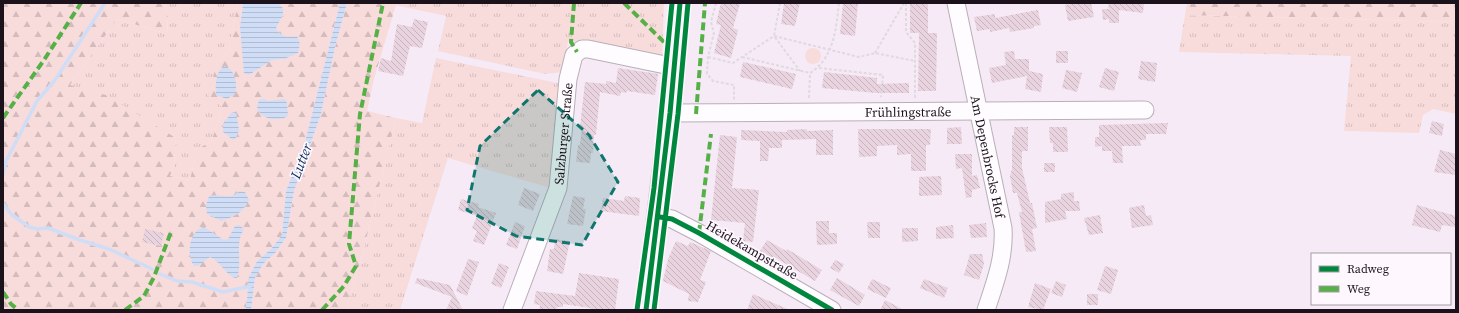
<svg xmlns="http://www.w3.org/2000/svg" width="1459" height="313" font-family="'Source Serif 4',serif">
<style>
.grass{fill:url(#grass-tufts)}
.forest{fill:url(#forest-firs)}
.park{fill:#f8dcdc}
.water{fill:url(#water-rules)}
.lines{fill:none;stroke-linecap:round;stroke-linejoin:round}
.stream{stroke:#d0ddf6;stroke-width:3.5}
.building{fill:url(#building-back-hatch)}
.minor-casing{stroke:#b9afb9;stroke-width:19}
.major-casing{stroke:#cec8ce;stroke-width:23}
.path{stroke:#dedade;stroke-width:2;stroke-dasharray:3 2;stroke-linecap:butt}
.minor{stroke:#fefcfe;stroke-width:17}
.major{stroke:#f3eff8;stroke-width:21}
.quiet{stroke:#55b145;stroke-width:4;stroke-dasharray:8 4;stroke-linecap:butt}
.cycleway-casing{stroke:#fef8fe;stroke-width:8}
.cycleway{stroke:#00873e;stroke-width:5}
.marked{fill:#0f766e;fill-opacity:0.2;stroke:#0f766e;stroke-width:3;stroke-dasharray:8 5;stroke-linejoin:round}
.labels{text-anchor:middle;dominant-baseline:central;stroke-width:3.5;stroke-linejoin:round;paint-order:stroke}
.street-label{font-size:13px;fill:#1b121c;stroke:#fef8fe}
.water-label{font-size:14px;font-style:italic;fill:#072f5d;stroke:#fef8fe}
</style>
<defs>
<pattern id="grass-tufts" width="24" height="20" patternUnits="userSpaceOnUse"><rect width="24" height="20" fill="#f8dcdc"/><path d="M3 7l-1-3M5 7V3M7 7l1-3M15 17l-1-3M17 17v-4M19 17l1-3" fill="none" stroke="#d4bcbc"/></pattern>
<pattern id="forest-firs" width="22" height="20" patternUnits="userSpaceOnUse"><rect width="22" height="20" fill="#f8dcdc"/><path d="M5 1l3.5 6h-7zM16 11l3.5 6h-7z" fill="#d4bcbc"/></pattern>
<pattern id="water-rules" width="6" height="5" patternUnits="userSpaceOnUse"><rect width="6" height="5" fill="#d0ddf6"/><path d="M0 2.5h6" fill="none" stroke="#b2bdd2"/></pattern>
<pattern id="building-back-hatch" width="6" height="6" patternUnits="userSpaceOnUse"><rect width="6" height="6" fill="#e8d3de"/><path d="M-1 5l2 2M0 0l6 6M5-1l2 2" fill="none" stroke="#c6b4be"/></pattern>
</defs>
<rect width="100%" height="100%" fill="#f6eaf7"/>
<!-- grass -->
<path class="grass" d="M165,3H238L229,50L216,66L223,108L211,142L197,149L190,180L170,176L174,166L176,138L144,120L70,85L117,19L167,34L168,18Z
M664,3L662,59L568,41L564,72L545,74L438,51L446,16L390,4Z
M1185,15L1456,22V114L1433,109L1423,115L1419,133L1344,131L1351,56L1179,52Z
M436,58L562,84L554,189L448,158L400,310H346L361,260L396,118L422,123Z"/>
<!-- forest -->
<path class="forest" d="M3,3H165L168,18L167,34L117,19L70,85L106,95L176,138L174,166L170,176L190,180L197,149L211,142L223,108L208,96L216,66L229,50L238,3H243C238,29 241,50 249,75L272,60L284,59L289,38L278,33L276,28L283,15V8L278,3H340L305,142L286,191L282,235L271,249L257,261L248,279L247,301L245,310H3Z
M347,3H391L396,5L374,79L367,111L396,118L361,260L346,310H251L255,278L263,264L275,253L286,238L294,191L321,114L335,47Z
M1187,3H1456V22L1185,15Z"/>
<!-- park -->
<path class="park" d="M805 56a8 8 0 1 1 16 0a8 8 0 1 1-16 0Z"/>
<!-- water -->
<path class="water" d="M243,3H278L283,8V15L276,28C280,37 289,38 297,36L300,44L298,53L284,59L272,60L249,75L244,73L240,27Z
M340,3H347L335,47L321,114L294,191L286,238L275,253L263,264L255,278L251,310H245L247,301L248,279L257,261L271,249L282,235L286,191L305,142Z
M224,66C235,68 238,85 235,94L227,99L216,95C215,85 216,71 224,66Z
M263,99L269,101L285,99L287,103L288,116C278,122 260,120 257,107L259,100Z
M236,112L239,130L236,138L233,140L223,132V124L231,113Z
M239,191L245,192L249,200C243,213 234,217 221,221L207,214L206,205L209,196C220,193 230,201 239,191Z
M239,225L244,229C234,245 243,263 237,278C229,279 220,261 210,257L198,266H194C186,255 189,230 204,227L224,240L228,239L235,226Z"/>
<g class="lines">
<!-- stream -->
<path class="stream" d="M3,175L6,161L37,101L55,80L105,3
M3,203L11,214L29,227L37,229L48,228L80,240L109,249L152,269
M160,274L177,281L192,282L223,292L251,286"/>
</g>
<!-- building -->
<path class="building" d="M721,3H740L733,28L738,30L731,58L714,53L721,25L716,24Z
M784,3H800L795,26L781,24Z
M843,3H858L855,36L840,34Z
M910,3H928V33H937L936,91H918L919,33H910Z
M1076,3H1091L1094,17L1068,21L1065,5Z
M1109,3H1144L1143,13L1119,10V23H1109V19L1103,20L1102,9H1110L1108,8Z
M1038,10L1041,25L1034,26V28L1010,32L1009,28L990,32V29L977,31L974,17L995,14V18Z
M414,19L428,22L422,48L410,46L403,76L378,71L381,58L391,61L397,24L412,27Z
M1014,51L1015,59H1029V71L1043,74L1041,92L1025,89L1027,76L992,83L989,68L1006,65L1004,52Z
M1056,51H1068V63H1056Z
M1141,61L1157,63L1155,82L1138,79Z
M743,62L796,74L792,89L740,77Z
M618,68L658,74L655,95L627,91L626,93L621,92L620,96L600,92L596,135H594L593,153H591L590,163L576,162L578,145H580L582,127H580L585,82L606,84V81L616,83Z
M1105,68L1119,72L1114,91L1099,87Z
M1066,70L1082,73L1077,92L1062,88Z
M824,72L877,78V84L909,83V93H876L822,88Z
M1432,121L1444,124L1442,136L1429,133Z
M1168,123L1166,134H1146V140H1140L1141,146H1122L1123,163H1113L1112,151H1102V146L1095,147V137H1099V125Z
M961,127L962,144H947V128Z
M1014,127H1028V151H1022V168L1030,203H1032L1037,228L1032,229L1036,251L1026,252L1019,212H1022L1017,193H1013L1010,176L1012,169V135H1014Z
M1049,127H1067L1068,152H1053V143H1050Z
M807,129V131L833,130V155H816V139L782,140V148H769L768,161H760V141L741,140V130L787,132V130Z
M858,129H931L930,145H926V171H911V154L897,155V145L877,146V156L859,157Z
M720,135L737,137L732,188L759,190L753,242L743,241L745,223L711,220Z
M1440,150L1456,154V175L1434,172Z
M955,154H972V176L977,175L980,188L972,190V197L966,198L962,168L956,169Z
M1044,163H1055V172H1044Z
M941,176L942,195L919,196V177Z
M524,188L540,194L533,211L518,205Z
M1074,192V201H1079L1080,211H1065L1067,219L1045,223V202L1061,199V194Z
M573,196L585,198L583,209H586L583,226L567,224Z
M625,196L640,198L639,216L601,211L603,198L624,201Z
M461,199L479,204L478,207L496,213L484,245L473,241L477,231L472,228L477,216L458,210Z
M1144,205L1146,216L1151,215L1153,225L1132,228L1129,208Z
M1417,205L1456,216V227L1442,225L1440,232L1412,225Z
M1100,215L1103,233L1089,235L1084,218Z
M816,221H829V233H837V244L817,245Z
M515,222L525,226L517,249L506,245Z
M867,222H880V238H868Z
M986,223L987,237L971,238L969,225Z
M953,225L954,238L936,239V227Z
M902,228H918V241L902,242Z
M145,229L164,233L161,246L142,242Z
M555,239L570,241L563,274L547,271L550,249H554Z
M767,240L786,251L787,249L822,270L815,281L776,258L775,260L760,251Z
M676,241L688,246L690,242L711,251L700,280L706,282L698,302L688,301L689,294L663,281L668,259Z
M970,254H982L984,264L979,280L964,275Z
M468,259L479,262L467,296L456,291Z
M835,260L844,264L839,273L830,268Z
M499,263L509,267L501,288L491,284Z
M1105,266L1118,270L1111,294L1097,290Z
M579,273L619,279L615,310H590L591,308L563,304V307H557L556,310H539L540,305L534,304L536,291L575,296Z
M417,278L450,285L463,310H446L452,297L415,283Z
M837,278L865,295L859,306L830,290Z
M872,279L891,288L886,298L867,289Z
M924,279L948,288L944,298L920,288Z
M1056,281L1066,285L1062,297L1051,293Z
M1035,283L1051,289L1043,310L1028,307Z
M753,294L790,310H747Z
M1087,294H1098V305H1087Z
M885,300L904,310H880Z"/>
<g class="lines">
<defs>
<g id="minor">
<path id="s1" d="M956,3L1003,228C1005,257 995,283 986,310"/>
<path id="s2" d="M670,113L1145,110"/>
<path d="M658,216L672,219L699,233L832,310"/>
<path id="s3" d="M512,310L558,188L568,79L574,55L582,49H588L675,67"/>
</g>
<path id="major" d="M646,310L670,113L680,3"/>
</defs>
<!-- minor casing -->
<use href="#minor" class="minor-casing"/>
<!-- major casing -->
<use href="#major" class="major-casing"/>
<!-- path -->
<path class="path" d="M716,3L711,22L714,33L708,57L707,74L713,81L734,85V100
M780,3L774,36L800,71
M906,3V32L915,43V98
M875,53L904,3
M708,57L733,63L774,36L859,57L875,53L915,61
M742,57L810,73C834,58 836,29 839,3
M819,68L883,75L881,97
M809,98L810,73"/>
<!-- minor -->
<use href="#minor" class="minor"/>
<!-- major -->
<use href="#major" class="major"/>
<!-- quiet -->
<path class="quiet" d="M574,3L571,42L577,52
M624,3L665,43L669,44
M696,114L705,3
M3,118L44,60L81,3
M699,233L711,134
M3,292L11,304L18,310
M125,310L144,296L154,277L171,232
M322,310L344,286L356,266L349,244L360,114L383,3"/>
<defs>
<path id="cycleway" d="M660,217L672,219L699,233L832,310
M637,310L654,188L672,3
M646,310L670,113L680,3
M654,310L678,114L688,3"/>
</defs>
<!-- cycleway casing -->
<use href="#cycleway" class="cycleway-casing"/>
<!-- cycleway -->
<use href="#cycleway" class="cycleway"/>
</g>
<!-- marked area -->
<path class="marked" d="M538,90L589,135L618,182L582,245L516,236L467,210L480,146Z"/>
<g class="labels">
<!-- street labels -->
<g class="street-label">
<text stroke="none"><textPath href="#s2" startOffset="238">Frühlingstraße</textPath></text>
<text stroke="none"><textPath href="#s3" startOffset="185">Salzburger Straße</textPath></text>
<text stroke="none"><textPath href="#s1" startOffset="157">Am Depenbrocks Hof</textPath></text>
<text transform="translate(752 250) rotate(30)">Heidekampstraße</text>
</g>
<!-- water labels -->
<g class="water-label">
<text transform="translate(301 161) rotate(-69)">Lutter</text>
</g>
</g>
<!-- border -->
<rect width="1459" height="313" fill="none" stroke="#1b121c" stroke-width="8"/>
<!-- legend -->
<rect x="1311" y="253" width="140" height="52" fill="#fef8fe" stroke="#a39ca4"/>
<rect x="1319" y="266" width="20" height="6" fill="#00873e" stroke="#a39ca4"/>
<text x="1347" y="273" font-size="12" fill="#1b121c">Radweg</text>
<rect x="1319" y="286" width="20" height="6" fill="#55b145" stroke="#a39ca4"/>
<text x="1347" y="293" font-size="12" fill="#1b121c">Weg</text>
</svg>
